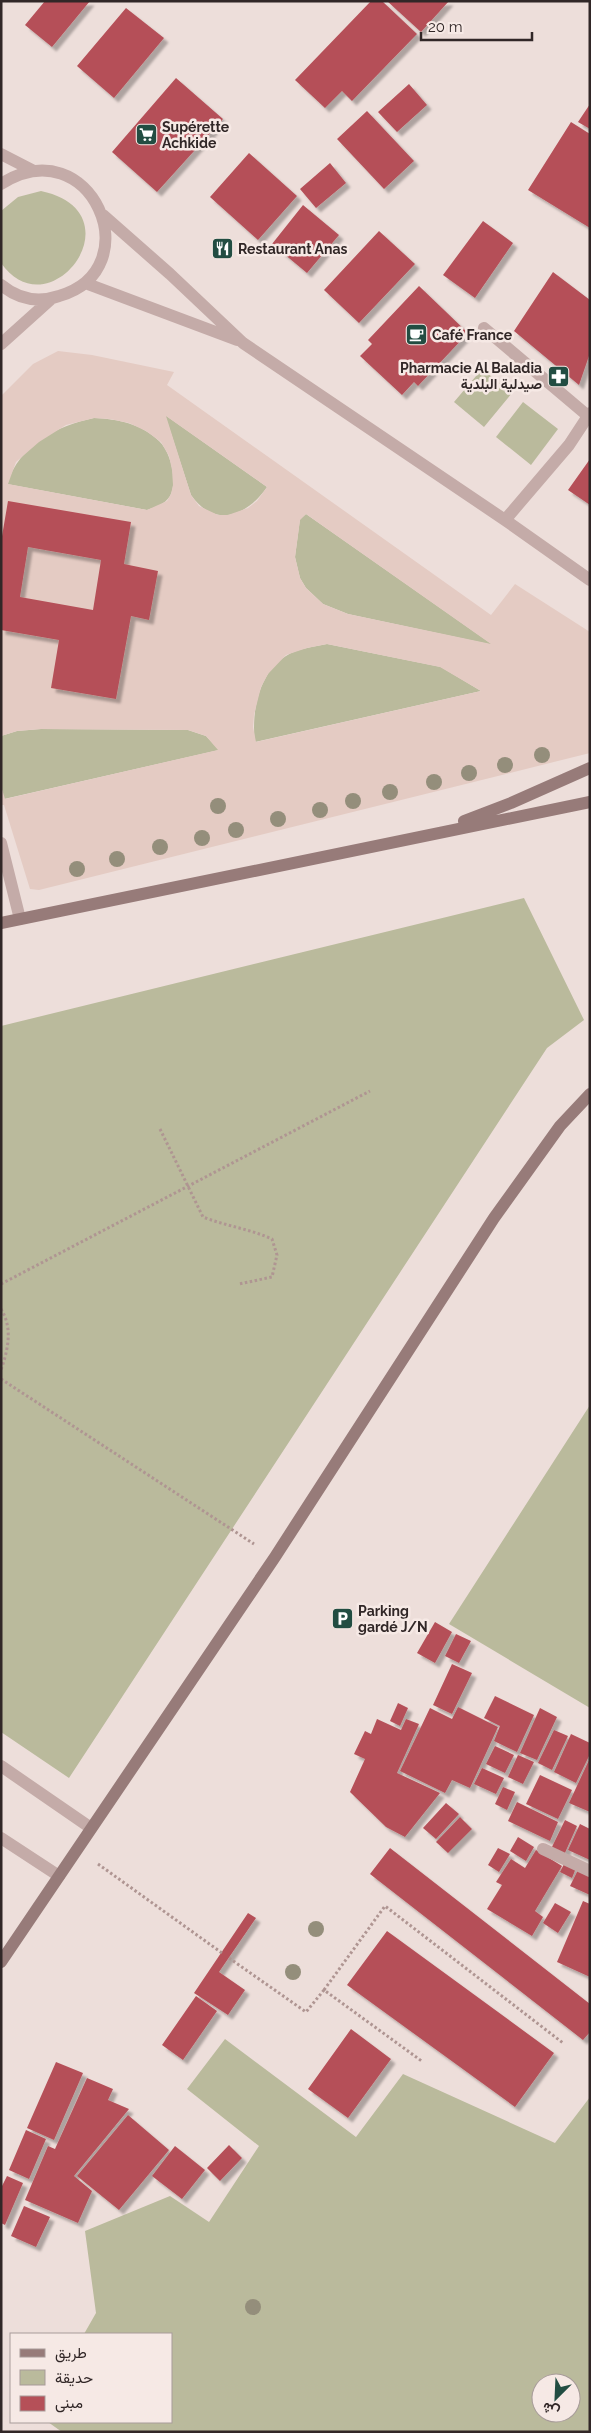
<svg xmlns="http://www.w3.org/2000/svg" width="591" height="2433" font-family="Raleway,Vazirmatn,sans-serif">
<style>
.green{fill:#baba9c;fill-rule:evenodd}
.plaza{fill:#e4cbc3;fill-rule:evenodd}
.building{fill:#b55058;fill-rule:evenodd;filter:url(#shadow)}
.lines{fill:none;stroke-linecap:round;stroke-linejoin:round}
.path{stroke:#af9592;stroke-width:3;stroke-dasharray:2.5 2.5;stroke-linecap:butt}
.lane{stroke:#c4aba8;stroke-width:12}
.street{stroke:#c4aba8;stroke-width:12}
.secondary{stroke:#977b79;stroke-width:12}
.tree{fill:#948e7b}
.labels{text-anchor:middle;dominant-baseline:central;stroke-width:5;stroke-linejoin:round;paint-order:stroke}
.poi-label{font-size:14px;font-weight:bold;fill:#312727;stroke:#f6e9e5;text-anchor:start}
</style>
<defs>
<filter id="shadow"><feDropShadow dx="4.5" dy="4.5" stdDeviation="1" flood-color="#0004"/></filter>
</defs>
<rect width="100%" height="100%" fill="#eddeda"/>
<!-- green -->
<path class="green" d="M41,191C140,212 50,333 1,263V211L18,197Z
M482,369L512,393L484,427L454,402Z
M523,402L558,429L531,465L496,437Z
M165,415L267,487C247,516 215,529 191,495Z
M94,418C118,419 142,424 159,441C171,452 178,482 170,496C165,504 156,507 147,510L7,484C20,445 56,426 94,418Z
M306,514L493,645L348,614L323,604L306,588L300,578L295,557L300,519Z
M327,644L441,667L481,691L255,742C251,713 259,672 286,656C298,648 314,647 327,644Z
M41,729L188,730L206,736L219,750L4,799L1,786V736L17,731Z
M524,898L584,1020L547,1048L69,1778L1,1732V1026Z
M590,1405V1708L449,1624Z
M225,2039L356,2137L403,2074L555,2143L590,2097V2432H62L48,2422H171V2334H84L96,2313L85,2231L170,2196L209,2222L259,2146L187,2089ZM541,2383H571V2413H541Z"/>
<!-- plaza -->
<path class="plaza" d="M58,351L92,355L174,372L167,385L491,615L515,584L590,632V753L39,890L30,889L4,805H1V786L5,799L218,750L206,736L188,730L41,729L17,731L1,736V396L33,364ZM166,416L267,487L257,501L248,508L228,515H218L199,506L191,495ZM94,418L110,419L129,423L146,431L161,442L169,456L172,470L173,485L171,494L167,501L147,510L8,484L16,462L39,442L66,425ZM306,514L491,644L348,614L323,604L306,588L300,578L295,557L300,520ZM327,644L440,667L481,691L256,742L253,727L254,715L261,687L268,674L286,655L307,648Z"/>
<!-- building -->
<path class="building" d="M45,1H90L52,47L25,25Z
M371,1H382L417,34L352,101L342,91L325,108L295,80Z
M387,1H449L421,32Z
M126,8L164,38L114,98L77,66Z
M176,78L223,119L157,192L112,152Z
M409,84L427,105L397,132L378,112Z
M590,104V129L578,122Z
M367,111L414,161L384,189L337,139Z
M571,122L590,134V228L528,190Z
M249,153L297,196L258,240L210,197Z
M330,163L346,183L316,208L300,189Z
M303,205L339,235L307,273L272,244Z
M483,221L513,243L475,298L443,275Z
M379,231L415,264L359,323L324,290Z
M553,272L590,300V353L579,385L514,331Z
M419,286L468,333L418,386L414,382L402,395L360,356L372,344L368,340Z
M590,459V505L568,490Z
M8,501L131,522L124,564L158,571L149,620L131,616L116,699L51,688L59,640L1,630V542ZM28,547L101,560L93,610L20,597Z
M435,1622L452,1632L435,1663L417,1653Z
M456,1634L471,1641L459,1663L445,1656Z
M452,1664L472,1673L452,1714L433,1705Z
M495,1696L534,1715L517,1752L494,1741L500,1726L484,1718Z
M398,1703L408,1708L400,1726L390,1721Z
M458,1707L498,1727L470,1788L452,1780L445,1793L400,1771L430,1708L452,1719Z
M540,1708L557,1717L537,1760L520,1753Z
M377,1719L401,1730L406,1719L419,1724L397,1773L440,1793L405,1837L386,1827L350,1792L365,1759L354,1754L365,1731L371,1734Z
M554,1730L568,1736L552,1770L538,1763Z
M571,1734L590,1743V1754L576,1783L554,1772Z
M495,1746L514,1755L505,1773L486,1764Z
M518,1755L534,1762L523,1784L508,1777Z
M590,1758V1812L569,1803Z
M482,1768L504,1778L496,1794L474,1784Z
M540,1775L572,1790L558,1819L526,1804Z
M503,1787L515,1792L507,1810L495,1804Z
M517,1802L558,1822L550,1841L508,1821Z
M446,1803L459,1814L436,1839L423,1828Z
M460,1817L472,1829L448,1853L436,1842Z
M565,1820L577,1826L564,1855L551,1849Z
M580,1824L590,1829V1860L568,1850Z
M518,1837L534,1847L526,1861L510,1851Z
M390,1848L590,2004V2032L583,2040L370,1874Z
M498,1848L510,1854L499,1872L488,1865Z
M536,1850L562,1866L535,1911L543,1917L532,1936L487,1909L502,1885L496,1882L511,1859L525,1868Z
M565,1862L576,1868L572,1878L560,1872Z
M578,1870L590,1875V1895L570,1886Z
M583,1901L590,1904V1977L557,1962Z
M555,1903L571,1912L558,1933L543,1923Z
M248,1913L256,1918L219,1972L245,1990L228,2015L194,1993Z
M387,1931L554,2053L515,2107L347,1985Z
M196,1996L217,2011L183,2060L162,2045Z
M351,2029L391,2059L348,2118L308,2089Z
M56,2062L83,2073L54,2140L27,2128Z
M87,2078L113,2089L108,2100L129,2109L74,2176L92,2191L78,2223L25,2200L48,2146L55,2149Z
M128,2115L169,2150L119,2210L77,2176Z
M26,2130L46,2139L29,2179L9,2170Z
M229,2145L242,2158L220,2181L207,2168Z
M175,2146L205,2170L182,2199L152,2176Z
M7,2176L23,2183L5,2225L1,2223V2188Z
M24,2206L50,2217L36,2247L11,2236Z"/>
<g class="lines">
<!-- path -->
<path class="path" d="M160,1129L203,1217C226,1226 250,1229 272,1239L277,1255L272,1277L239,1284
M1,1284L370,1091
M1,1309C13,1328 8,1350 1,1370
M1,1379L254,1544
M98,1864L222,1953
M229,1958L306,2012L324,1990L423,2062
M324,1990L385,1906L563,2043"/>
<!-- lane -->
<path class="lane" d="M1,843L20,919
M543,1849L590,1871"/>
<!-- street -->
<path class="street" d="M1,154L34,171
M1,184C91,127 152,269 59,296C38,303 18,299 1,285
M103,215L170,274L243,343L505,520L590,580
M85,283L237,340
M484,328L588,416
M1,344L51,299
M505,520L569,445L590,413
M1,1766L91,1828
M1,1838L59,1876"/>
<!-- secondary -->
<path class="secondary" d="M464,821L511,803L590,768
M1,923L590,802
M1,1962L275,1557L494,1218L560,1126L590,1094"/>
</g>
<!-- trees -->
<g class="tree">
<circle cx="542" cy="755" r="8"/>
<circle cx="505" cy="765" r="8"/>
<circle cx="469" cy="773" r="8"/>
<circle cx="434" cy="782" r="8"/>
<circle cx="390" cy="792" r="8"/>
<circle cx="353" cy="801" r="8"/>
<circle cx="218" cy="806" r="8"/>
<circle cx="320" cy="810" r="8"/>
<circle cx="278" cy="819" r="8"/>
<circle cx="236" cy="830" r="8"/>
<circle cx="202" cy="838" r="8"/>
<circle cx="160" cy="847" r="8"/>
<circle cx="117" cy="859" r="8"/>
<circle cx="77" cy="869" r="8"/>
<circle cx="316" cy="1929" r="8"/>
<circle cx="293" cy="1972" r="8"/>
<circle cx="253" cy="2307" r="8"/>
</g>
<!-- icons -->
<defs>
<symbol id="supermarket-square" viewBox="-11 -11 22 22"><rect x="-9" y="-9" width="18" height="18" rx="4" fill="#224d42" stroke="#f6e9e5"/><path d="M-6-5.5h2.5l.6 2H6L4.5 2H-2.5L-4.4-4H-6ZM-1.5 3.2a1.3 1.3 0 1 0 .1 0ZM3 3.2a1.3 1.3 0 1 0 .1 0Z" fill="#fff"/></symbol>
<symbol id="restaurant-square" viewBox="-11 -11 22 22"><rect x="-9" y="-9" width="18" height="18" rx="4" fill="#224d42" stroke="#f6e9e5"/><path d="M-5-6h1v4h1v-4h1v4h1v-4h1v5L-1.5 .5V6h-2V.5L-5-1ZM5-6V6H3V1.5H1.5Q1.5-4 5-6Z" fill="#fff"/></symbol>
<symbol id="cafe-square" viewBox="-11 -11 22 22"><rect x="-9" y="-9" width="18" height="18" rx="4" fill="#224d42" stroke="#f6e9e5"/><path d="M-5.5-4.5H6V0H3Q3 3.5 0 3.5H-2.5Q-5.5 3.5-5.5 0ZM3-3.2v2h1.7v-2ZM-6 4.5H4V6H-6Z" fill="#fff"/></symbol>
<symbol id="pharmacy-square" viewBox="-11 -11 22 22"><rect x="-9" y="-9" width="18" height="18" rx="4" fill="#224d42" stroke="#f6e9e5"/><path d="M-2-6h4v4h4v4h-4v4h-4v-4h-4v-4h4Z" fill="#fff"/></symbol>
<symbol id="parking-square" viewBox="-11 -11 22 22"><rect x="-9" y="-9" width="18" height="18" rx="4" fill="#224d42" stroke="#f6e9e5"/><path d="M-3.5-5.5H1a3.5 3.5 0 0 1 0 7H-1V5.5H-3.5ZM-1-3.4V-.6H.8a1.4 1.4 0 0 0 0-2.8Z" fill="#fff"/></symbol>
</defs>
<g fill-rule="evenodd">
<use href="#supermarket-square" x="134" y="122" width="25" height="25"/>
<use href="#restaurant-square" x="210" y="236" width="25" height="25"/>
<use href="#cafe-square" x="404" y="322" width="25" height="25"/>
<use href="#pharmacy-square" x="546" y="364" width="25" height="25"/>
<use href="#parking-square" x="330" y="1606" width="25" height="25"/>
</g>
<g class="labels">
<!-- poi labels -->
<g class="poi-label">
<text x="162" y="127">Supérette<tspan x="162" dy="16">Achkide</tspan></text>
<text x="238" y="249">Restaurant Anas</text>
<text x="432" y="335">Café France</text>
<text x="542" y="368" text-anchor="end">Pharmacie Al Baladia<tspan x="542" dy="16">صيدلية البلدية</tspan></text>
<text x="358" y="1611">Parking<tspan x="358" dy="16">gardé J/N</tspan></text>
</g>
</g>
<!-- border -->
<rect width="591" height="2433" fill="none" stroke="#312727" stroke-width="5"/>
<!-- legend -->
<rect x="10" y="2333" width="162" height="90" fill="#f6e9e5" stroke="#a79b99"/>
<rect x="20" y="2349" width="25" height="8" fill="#977b79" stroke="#a79b99"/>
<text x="55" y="2358" font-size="15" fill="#312727">طريق</text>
<rect x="20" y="2370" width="25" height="15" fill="#baba9c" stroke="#a79b99"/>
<text x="55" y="2383" font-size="15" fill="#312727">حديقة</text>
<rect x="20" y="2396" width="25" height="15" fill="#b55058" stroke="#a79b99"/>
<text x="55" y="2408" font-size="15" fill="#312727">مبنى</text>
<!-- north arrow -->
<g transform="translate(556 2398) rotate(204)"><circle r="24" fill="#f6e9e5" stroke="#a79b99"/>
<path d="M0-4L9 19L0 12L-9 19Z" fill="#224d42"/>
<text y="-8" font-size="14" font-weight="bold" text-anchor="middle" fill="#312727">ش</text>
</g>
<!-- scale -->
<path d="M421 32v8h111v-8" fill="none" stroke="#312727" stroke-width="2.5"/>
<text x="428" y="32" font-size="15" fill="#312727" stroke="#f6e9e5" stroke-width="4" paint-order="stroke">20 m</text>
</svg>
